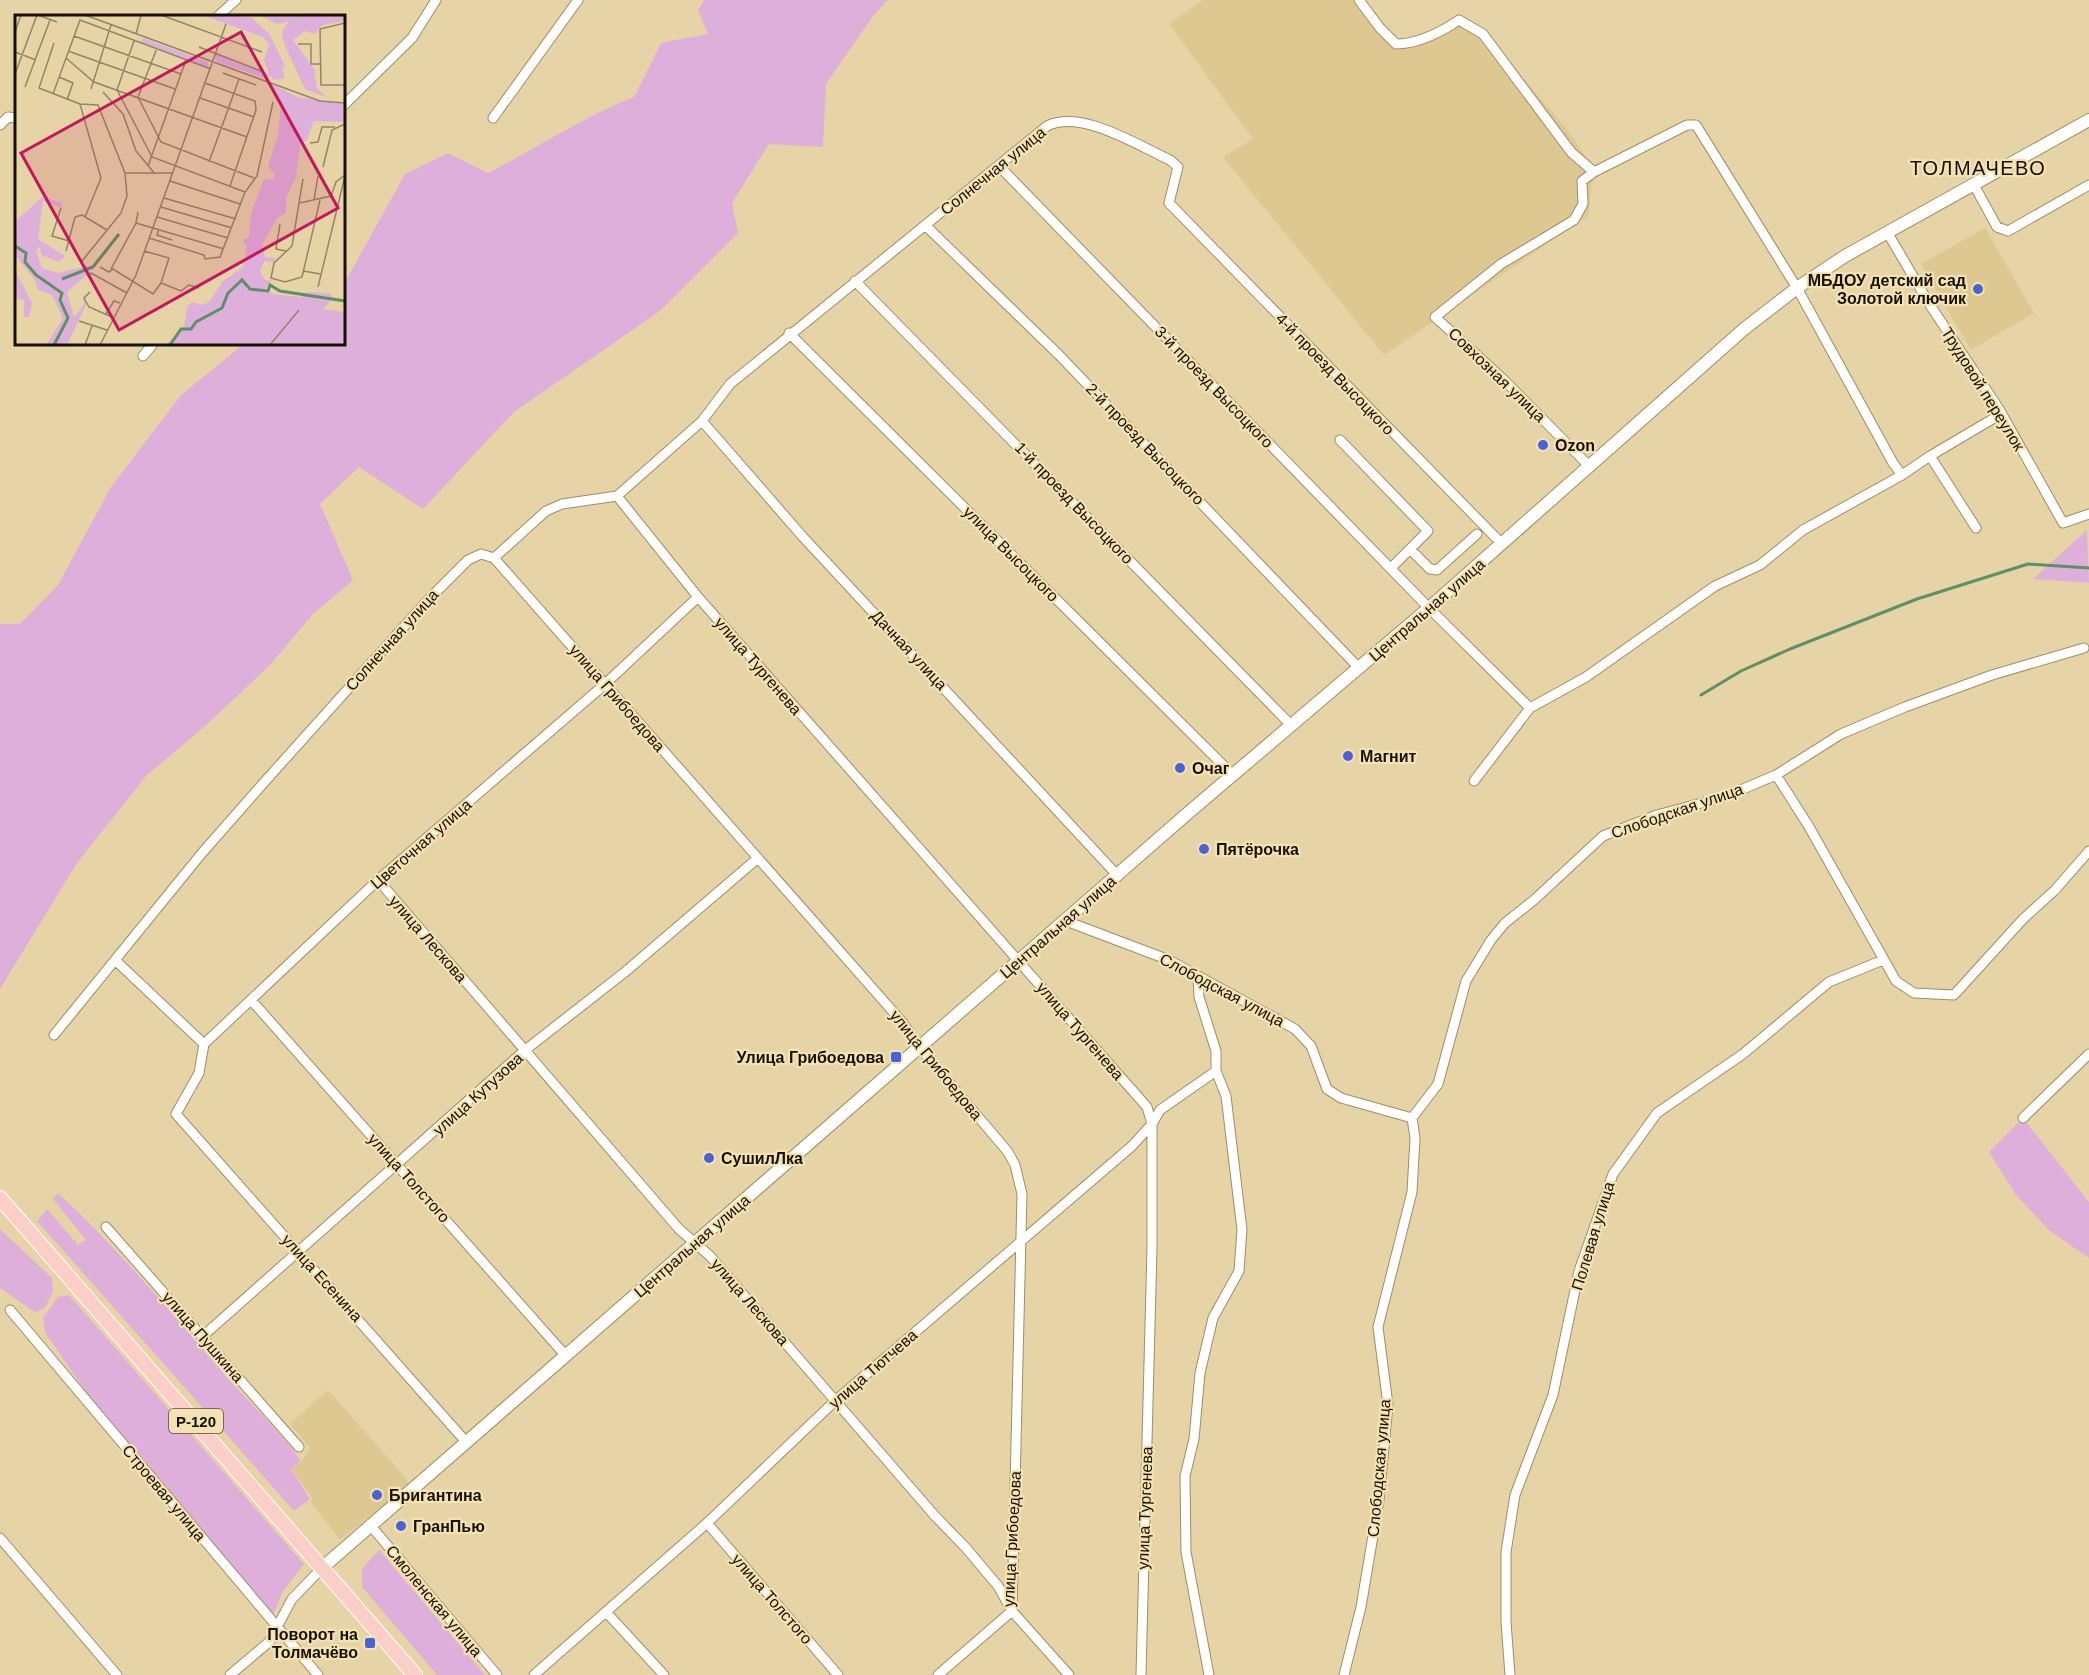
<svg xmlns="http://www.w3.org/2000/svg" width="2089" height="1675" font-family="Helvetica,sans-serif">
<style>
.built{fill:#ddc892}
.green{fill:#dfafdb}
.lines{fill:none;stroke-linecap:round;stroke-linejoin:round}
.stream{stroke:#5c9167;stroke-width:3}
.street-casing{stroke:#9e8e61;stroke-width:11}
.secondary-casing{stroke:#9e8e61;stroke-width:14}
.primary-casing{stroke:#fff;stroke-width:16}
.street{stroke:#fff;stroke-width:9}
.secondary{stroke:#fff;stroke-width:12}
.primary{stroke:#fbcfc7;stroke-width:14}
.poi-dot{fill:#4863d7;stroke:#f4e2b2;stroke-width:2}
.labels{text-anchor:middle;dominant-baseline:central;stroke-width:4.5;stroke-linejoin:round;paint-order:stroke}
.shield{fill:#f4e2b2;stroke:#594f37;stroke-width:1.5}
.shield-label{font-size:15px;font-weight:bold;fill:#161002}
.street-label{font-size:16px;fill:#161002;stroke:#f4e2b2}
.poi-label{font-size:16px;font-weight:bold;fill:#161002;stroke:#f4e2b2;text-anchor:start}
.quarter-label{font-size:20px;letter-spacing:1.5px;fill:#161002;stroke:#f4e2b2}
.inset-river{fill:none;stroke:#5c9167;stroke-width:3}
.inset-road{fill:none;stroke:#938664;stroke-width:1.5}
.view{fill:#c2185b;fill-opacity:0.15;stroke:#c2185b;stroke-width:3}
.inset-edge{fill:none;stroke:#161002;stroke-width:3}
</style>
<rect width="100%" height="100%" fill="#e6d4a6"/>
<!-- built -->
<path class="built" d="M1203,0H1363L1399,41L1459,20L1479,27L1566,128L1594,168L1588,216L1384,355L1223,157L1253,139L1169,24Z
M1985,228L2034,313L1971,350L1921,264Z
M328,1390L406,1478L409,1485L340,1540L311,1503L312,1498L292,1469L302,1461L310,1448L290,1424Z"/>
<!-- green -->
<path class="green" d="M704,0H888L873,16L826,84L823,147L769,144L732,203L738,233L660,311L514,412L423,509L359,467L320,504L353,580L313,614L270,665L204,727L146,776L77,863L0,989V624H20L58,585L111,487L181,395L244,344H344V284L405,174L448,153L488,173C537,148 583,117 634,97L661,43L708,34L698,10Z
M2087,530L2089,583L2033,579Z
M2023,1118L2089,1202V1258L2050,1231L2016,1195L1989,1152Z
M58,1193C119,1249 171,1313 225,1375C250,1404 279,1430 301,1461L291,1469L310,1499L294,1511L37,1221L47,1209L78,1245L86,1240L53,1199Z
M0,1229L52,1278L53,1292L45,1308L35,1312L0,1288Z
M69,1295L304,1564L283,1591L272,1618L99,1411L45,1332L43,1318L58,1297Z
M379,1550L485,1675H437L362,1587V1569Z"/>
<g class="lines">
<!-- stream -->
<path class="stream" d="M1701,695L1741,671L1790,649L1917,599L2028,564L2089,568"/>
<defs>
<path id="street" d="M1359,0L1380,28L1396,44C1418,44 1441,32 1459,20L1483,34L1571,152L1594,172L1687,125H1696L1797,288L1893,463L1902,475L1930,456L1976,528
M218,16L236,0
M344,105L412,38L436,0
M493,118L578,0
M0,125L8,117L16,118
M1000,167L1429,608L1530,708
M1974,185L1997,227L2008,231L2089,185
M925,225L1059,355L1359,668
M1887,232L1930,305L1999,409L2063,523L2089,514
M855,281L1291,725
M789,333L1233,775
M143,356L153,344
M702,421L803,537L1118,876
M1340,440L1428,531L1391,568
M1930,456L2001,414
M1590,467L1502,378L1435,317L1501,264L1574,220L1583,204L1582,181L1594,172
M617,496L698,597L1147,1107L1152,1124V1247L1141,1675
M1410,549L1430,569L1437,570L1477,534
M494,558L903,1023L919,1047L1008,1152L1015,1165L1022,1194L1012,1611L938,1675
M1776,775L1808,825L1896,981L1914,993L1954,995L2023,919L2055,890L2089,851
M1474,781L1530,708L1586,677L1715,586L1760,565L1803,530L1902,475
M378,880L679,1229L710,1256L935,1516L966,1548L998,1586L1012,1611L1069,1675
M1066,921L1169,960L1295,1029L1311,1046L1327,1089L1341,1098L1412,1118L1415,1138L1412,1192L1378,1327L1388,1405L1379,1500L1361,1607L1344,1675
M115,960L204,1044
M1198,976L1199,997L1216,1051V1071L1226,1096L1242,1230L1239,1271L1213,1318L1200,1373L1194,1439L1185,1476L1186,1552L1209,1675
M252,1001L566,1356
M54,1035L202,853L268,778L427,601L468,560L481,554L494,558L546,511L562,504L617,496L702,421L730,384L1047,126C1081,109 1137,145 1170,160L1178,167L1169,203L1502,544
M1412,1118L1438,1084L1466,981L1491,940L1505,923L1534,900L1603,836L1657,815L1724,797L1776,775L1841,734L1905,707L1992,675L2084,648
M2023,1118L2089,1054
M106,1227L299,1447
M10,1310L318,1675
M203,1336L524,1051L625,972L758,858
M467,1443L176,1114L199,1073L204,1044L378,880L604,685L698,597
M707,1523L838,1675
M371,1526L497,1675
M0,1538L117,1675
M606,1612L664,1675
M230,1675L269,1642L292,1599L322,1568
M534,1675L707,1523L835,1401L1132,1146L1152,1124L1160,1110L1216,1071
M1510,1675L1506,1622V1552L1515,1495L1553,1395L1579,1271L1613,1174L1657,1113L1743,1054L1829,982L1883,960"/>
<path id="secondary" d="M322,1568L1188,813L1429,608L1744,329L1797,288L1845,256L2089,120"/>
<path id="primary" d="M0,1198L415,1675"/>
</defs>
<!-- street casing -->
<use href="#street" class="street-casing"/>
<!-- secondary casing -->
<use href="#secondary" class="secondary-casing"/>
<!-- primary casing -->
<use href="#primary" class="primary-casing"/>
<!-- street -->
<use href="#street" class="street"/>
<!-- secondary -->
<use href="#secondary" class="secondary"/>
<!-- primary -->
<use href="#primary" class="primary"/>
</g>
<!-- markers -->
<g class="poi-dot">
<circle cx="1978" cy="289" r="6"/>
<circle cx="1543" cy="445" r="6"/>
<circle cx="1348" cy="756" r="6"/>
<circle cx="1180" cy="768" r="6"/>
<circle cx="1204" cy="849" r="6"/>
<rect x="890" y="1051" width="12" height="12" rx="3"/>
<circle cx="709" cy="1158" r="6"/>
<circle cx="377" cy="1495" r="6"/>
<circle cx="401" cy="1526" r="6"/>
<rect x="364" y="1637" width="12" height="12" rx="3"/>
</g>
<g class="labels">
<!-- shield labels -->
<rect class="shield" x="169" y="1409" width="54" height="24" rx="4.5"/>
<g class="shield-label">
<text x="196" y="1421">Р-120</text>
</g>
<!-- street labels -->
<g class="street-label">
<text transform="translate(993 171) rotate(-39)">Солнечная улица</text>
<text transform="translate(1335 374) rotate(46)">4-й проезд Высоцкого</text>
<text transform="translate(1497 375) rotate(44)">Совхозная улица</text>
<text transform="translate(1214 387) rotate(46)">3-й проезд Высоцкого</text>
<text transform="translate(1983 389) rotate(58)">Трудовой переулок</text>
<text transform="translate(1145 444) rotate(46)">2-й проезд Высоцкого</text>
<text transform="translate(1074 503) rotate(46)">1-й проезд Высоцкого</text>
<text transform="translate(1011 554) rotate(45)">улица Высоцкого</text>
<text transform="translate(1427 610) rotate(-41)">Центральная улица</text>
<text transform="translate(392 640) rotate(-48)">Солнечная улица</text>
<text transform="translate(909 650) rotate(47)">Дачная улица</text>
<text transform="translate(758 666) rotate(49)">улица Тургенева</text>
<text transform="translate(617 698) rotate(49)">улица Грибоедова</text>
<text transform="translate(1677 811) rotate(-19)">Слободская улица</text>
<text transform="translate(421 844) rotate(-41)">Цветочная улица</text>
<text transform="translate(1058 927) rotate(-41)">Центральная улица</text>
<text transform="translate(428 939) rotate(49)">улица Лескова</text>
<text transform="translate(1222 990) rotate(28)">Слободская улица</text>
<text transform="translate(1080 1031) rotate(49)">улица Тургенева</text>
<text transform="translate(936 1065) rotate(51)">улица Грибоедова</text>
<text transform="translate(478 1094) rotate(-42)">улица Кутузова</text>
<text transform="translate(409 1178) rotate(48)">улица Толстого</text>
<text transform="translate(1593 1236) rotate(-73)">Полевая улица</text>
<text transform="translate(692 1246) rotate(-41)">Центральная улица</text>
<text transform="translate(322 1278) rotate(48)">улица Есенина</text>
<text transform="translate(750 1302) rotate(49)">улица Лескова</text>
<text transform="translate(203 1337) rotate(49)">улица Пушкина</text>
<text transform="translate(873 1369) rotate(-41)">улица Тютчева</text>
<text transform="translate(1379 1468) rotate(-85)">Слободская улица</text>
<text transform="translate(164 1493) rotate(50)">Строевая улица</text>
<text transform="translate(1145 1508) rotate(-88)">улица Тургенева</text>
<text transform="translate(1012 1539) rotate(-87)">улица Грибоедова</text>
<text transform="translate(772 1599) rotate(49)">улица Толстого</text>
<text transform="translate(434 1601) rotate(50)">Смоленская улица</text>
</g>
<!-- poi labels -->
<g class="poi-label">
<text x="1966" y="280" text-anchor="end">МБДОУ детский сад<tspan x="1966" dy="18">Золотой ключик</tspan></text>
<text x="1555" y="445">Ozon</text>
<text x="1360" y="756">Магнит</text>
<text x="1192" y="768">Очаг</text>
<text x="1216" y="849">Пятёрочка</text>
<text x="884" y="1057" text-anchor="end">Улица Грибоедова</text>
<text x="721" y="1158">СушилЛка</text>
<text x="389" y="1495">Бригантина</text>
<text x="413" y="1526">ГранПью</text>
<text x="358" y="1634" text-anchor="end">Поворот на<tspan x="358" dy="18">Толмачёво</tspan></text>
</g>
<!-- quarter labels -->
<g class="quarter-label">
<text x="1978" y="168">ТОЛМАЧЕВО</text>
</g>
</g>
<!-- overview -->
<g transform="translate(15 15)">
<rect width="330" height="330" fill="#e6d4a6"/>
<path d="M187,0L236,2L255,20L270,51L267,54L270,63L258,65L255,60L252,64L200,46L201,39L254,59L249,45L254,30L248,22ZM244,0H330V6L307,10L300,19L290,16L278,25L299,54L302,73L311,82L290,74L269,29L267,17L274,6L262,9ZM128,23L193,47V52L126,27ZM256,69L283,82L330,89V107L299,106L292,125L285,129L281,162L271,183V198L262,203L247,230L250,242L260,243L259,247L249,246L245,256L250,265L257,266L249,275L259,279L286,282L292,277L314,278L318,283L308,294L330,297V330H151L169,312L172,292L177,287L187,290L194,287L208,266L228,252L232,232L228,225L234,222L236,199L249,164L258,165L260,159L253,152L263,120L266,87ZM27,182L47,188L46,193L28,186L23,224L50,241L44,247L26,240L25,231L21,235L27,253L43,258L76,250L73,259L52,277L59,302L69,290L68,282L72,288L52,330H31L48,303L37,280L23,275L20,265L0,240L2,205ZM0,255L17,288L14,302H9V285L0,283Z" fill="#dfafdb"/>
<path class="inset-river" d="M0,231L11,238L10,247L21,260L47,278L45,285L53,303L39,330M47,264L78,252L104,219M155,330L166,314H176L181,307L207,293L213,278L227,265L235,274L253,276L255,270L265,276L330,286"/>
<path class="inset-road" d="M23,0L42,7M70,0L305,86L330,88M146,0L247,37M330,8L305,14L306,70H330M0,17L6,0M121,19L126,0M59,21L166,59M119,26L102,75L137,142L230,177M39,28L24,73L65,89M283,29H296V49H305M184,32L246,56M142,33L123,82L146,127L239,163M53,36L160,74M0,37L21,45M51,43L79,67L232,122M208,58L241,70M0,59L22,0M44,62L58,68L52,85M190,68L240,86L241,95L215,171M10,72L35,5M76,74L96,10M88,77L108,99L121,136L140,159M38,79L65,5L196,54M185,83L239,102M65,89L83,90L110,158H157M65,89L86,163L70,202M295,128L303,127L307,112H320M194,147L224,64M133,151L171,45M308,152L317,115L330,109M155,166L225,189M149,183L221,204M299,185L303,161M305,185L287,262L270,267L256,263L259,248L277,231L284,188L316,181L321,167L330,160M284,188L288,164M146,192L217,213M46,193L37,221L54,226M142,202L213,223M121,208L209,234M265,209L261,234L271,236M144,214L142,220L157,225M134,223L189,240L190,244L205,242L230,177L242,161L258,87M51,236L60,202L67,200L92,215M129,236L154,243L146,268M67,246L106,198L112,181L110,158M85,252L94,257L98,254L138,279L146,268L166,276L174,270L184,273M96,254L121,208L123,197M288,256L306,259M73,262L76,258L112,278M303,272L330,161M75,277L69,283L74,292L97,302M91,299L99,286L105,288M64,306L92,315M70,330L77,311M85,330L121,260L211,9M255,330L284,295"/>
<path class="view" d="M226,17L323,193L104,315L6,138Z"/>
<rect width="330" height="330" class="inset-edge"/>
</g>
</svg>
